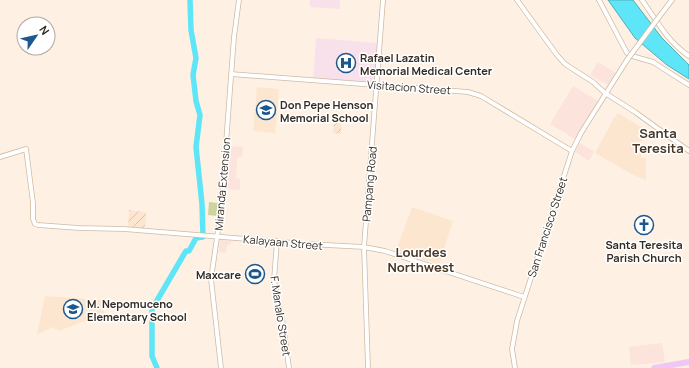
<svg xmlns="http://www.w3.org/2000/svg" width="689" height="368" font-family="Manrope,sans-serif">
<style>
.commercial{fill:#fce3db}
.industrial{fill:url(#industrial-furrows)}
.built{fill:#fce6cf}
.medical{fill:#f9e1ec}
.pitch{fill:#ccd59f}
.water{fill:#5ee5f8;stroke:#51aeb8}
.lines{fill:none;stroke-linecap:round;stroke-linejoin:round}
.river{stroke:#5ee5f8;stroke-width:5.5}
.secondary-casing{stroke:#cebaa4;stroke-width:5.5}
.primary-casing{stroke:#dad9d8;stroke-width:6}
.secondary{stroke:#fff;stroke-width:4}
.primary{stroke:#f5c2fb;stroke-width:4.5}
.secondary-bridge-casing{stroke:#cebaa4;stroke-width:5.5;stroke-linecap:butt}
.secondary-bridge{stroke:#fff;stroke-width:4}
.labels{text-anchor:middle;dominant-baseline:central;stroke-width:3;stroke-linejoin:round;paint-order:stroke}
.poi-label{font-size:11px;font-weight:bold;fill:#342c24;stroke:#fff;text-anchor:start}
.street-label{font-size:11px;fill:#342c24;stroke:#fff}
.quarter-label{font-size:13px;font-weight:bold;fill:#493826;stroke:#fff}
</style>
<defs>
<pattern id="industrial-furrows" width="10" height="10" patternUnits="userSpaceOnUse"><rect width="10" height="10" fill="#fce6cf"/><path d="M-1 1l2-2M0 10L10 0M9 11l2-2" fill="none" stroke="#d9c5b2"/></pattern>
</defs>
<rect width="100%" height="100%" fill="#fef1e3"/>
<!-- commercial -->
<path class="commercial" d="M598,62L616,73L608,85L590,75Z
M573,86L598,101L575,139L550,124Z
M580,143L594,151L589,161L575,152Z
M227,146L243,147L242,157H237L236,178L240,179V190L224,189Z
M220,239L231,241V244L227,245L226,253L219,252Z
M662,343L665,362L631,365L629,347Z"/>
<!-- industrial -->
<path class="industrial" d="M335,113L342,114L341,134L333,133Z
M129,210L146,212L145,229L128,228Z"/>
<!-- built -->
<path class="built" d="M257,87L279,89L275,133L253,131Z
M618,113L654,135L650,140L642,135L641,158H646V180L633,175L595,153L614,118Z
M412,207L453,221L439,265L396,251Z
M45,296L102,300L105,317L82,322L59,331L53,327L37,335Z"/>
<!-- medical -->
<path class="medical" d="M310,0H340V9L310,7Z
M316,38L378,43L375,84L313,79Z"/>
<!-- pitch -->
<path class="pitch" d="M209,202L218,203L217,216L208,215Z"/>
<!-- water -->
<path class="water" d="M608,0H633L662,38L689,65V79L667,65L635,38Z"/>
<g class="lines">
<!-- river -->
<path class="river" d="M157,368L152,356V309L183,256L186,251H189L196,238L203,237L202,204L196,147L200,115L196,101L193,75L196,58L191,30L190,0"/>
<defs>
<path id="secondary" d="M517,0L557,55L565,64L593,82L605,93L635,112L689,151
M599,0L627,53L632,56L653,62L689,85
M642,0C656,20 668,42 689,56
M662,13L672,0
M231,74L468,92L481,96L572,151
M0,157L26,149L33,203V219L35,224L38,225L79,228L124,229L307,244L364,247L385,251L524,297
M277,241L274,280L283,324L289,368
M221,368L211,279L221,210L234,37L239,0
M368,368L364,247L383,0
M515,368L512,349L517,321L572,151L581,133L627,60"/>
<path id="primary" d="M654,368L689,362"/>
</defs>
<!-- secondary casing -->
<use href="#secondary" class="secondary-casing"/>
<!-- primary casing -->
<use href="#primary" class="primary-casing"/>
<!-- secondary -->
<use href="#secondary" class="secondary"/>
<!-- primary -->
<use href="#primary" class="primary"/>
<defs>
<path id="secondary-bridge" d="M627,60L662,13"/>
</defs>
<!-- secondary-bridge casing -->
<use href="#secondary-bridge" class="secondary-bridge-casing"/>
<!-- secondary-bridge -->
<use href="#secondary-bridge" class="secondary-bridge"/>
</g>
<!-- icons -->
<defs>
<symbol id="hospital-ring" viewBox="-11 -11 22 22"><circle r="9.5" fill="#fff" stroke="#1c588e" stroke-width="1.5"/><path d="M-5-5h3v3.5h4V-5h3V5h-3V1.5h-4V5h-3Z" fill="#1c588e"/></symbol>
<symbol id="school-ring" viewBox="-11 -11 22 22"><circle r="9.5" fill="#fff" stroke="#1c588e" stroke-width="1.5"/><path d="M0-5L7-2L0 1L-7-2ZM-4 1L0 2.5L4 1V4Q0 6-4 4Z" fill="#1c588e"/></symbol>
<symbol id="church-ring" viewBox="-11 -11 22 22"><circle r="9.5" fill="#fff" stroke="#1c588e" stroke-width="1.5"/><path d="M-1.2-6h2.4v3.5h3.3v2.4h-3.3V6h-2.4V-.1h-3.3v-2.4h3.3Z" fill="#1c588e"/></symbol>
<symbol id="stadium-ring" viewBox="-11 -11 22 22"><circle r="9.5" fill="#fff" stroke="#1c588e" stroke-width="1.5"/><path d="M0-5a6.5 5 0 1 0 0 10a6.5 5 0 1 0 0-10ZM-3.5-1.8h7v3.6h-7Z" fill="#1c588e"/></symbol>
</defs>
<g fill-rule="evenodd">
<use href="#hospital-ring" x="335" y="52" width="22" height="22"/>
<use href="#school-ring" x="255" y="99" width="22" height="22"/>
<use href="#church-ring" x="633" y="214" width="22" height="22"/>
<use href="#stadium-ring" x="244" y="263" width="22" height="22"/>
<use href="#school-ring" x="62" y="298" width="22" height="22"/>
</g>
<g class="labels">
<!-- poi labels -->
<g class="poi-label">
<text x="360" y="57">Rafael Lazatin<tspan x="360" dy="13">Memorial Medical Center</tspan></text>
<text x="280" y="104">Don Pepe Henson<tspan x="280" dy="13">Memorial School</tspan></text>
<text x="644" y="244" text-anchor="middle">Santa Teresita<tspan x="644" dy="13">Parish Church</tspan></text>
<text x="241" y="274" text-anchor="end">Maxcare</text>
<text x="87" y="303">M. Nepomuceno<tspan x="87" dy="13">Elementary School</tspan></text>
</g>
<!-- street labels -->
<g class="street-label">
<text transform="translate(409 87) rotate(4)">Visitacion Street</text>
<text transform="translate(222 184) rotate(-85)">Miranda Extension</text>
<text transform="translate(369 184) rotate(-85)">Pampang Road</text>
<text transform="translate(547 227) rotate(-72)">San Francisco Street</text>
<text transform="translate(283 242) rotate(5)">Kalayaan Street</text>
<text transform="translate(281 316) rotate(81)">F. Manalo Street</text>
</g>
<!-- quarter labels -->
<g class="quarter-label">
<text x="658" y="133">Santa<tspan x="658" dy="15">Teresita</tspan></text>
<text x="421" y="252">Lourdes<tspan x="421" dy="15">Northwest</tspan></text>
</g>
</g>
<!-- north arrow -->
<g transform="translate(36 36) rotate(56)"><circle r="19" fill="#ffffff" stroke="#aeaba7"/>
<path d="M0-3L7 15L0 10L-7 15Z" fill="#1c588e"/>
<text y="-6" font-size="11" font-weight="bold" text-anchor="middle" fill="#342c24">N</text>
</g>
</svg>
